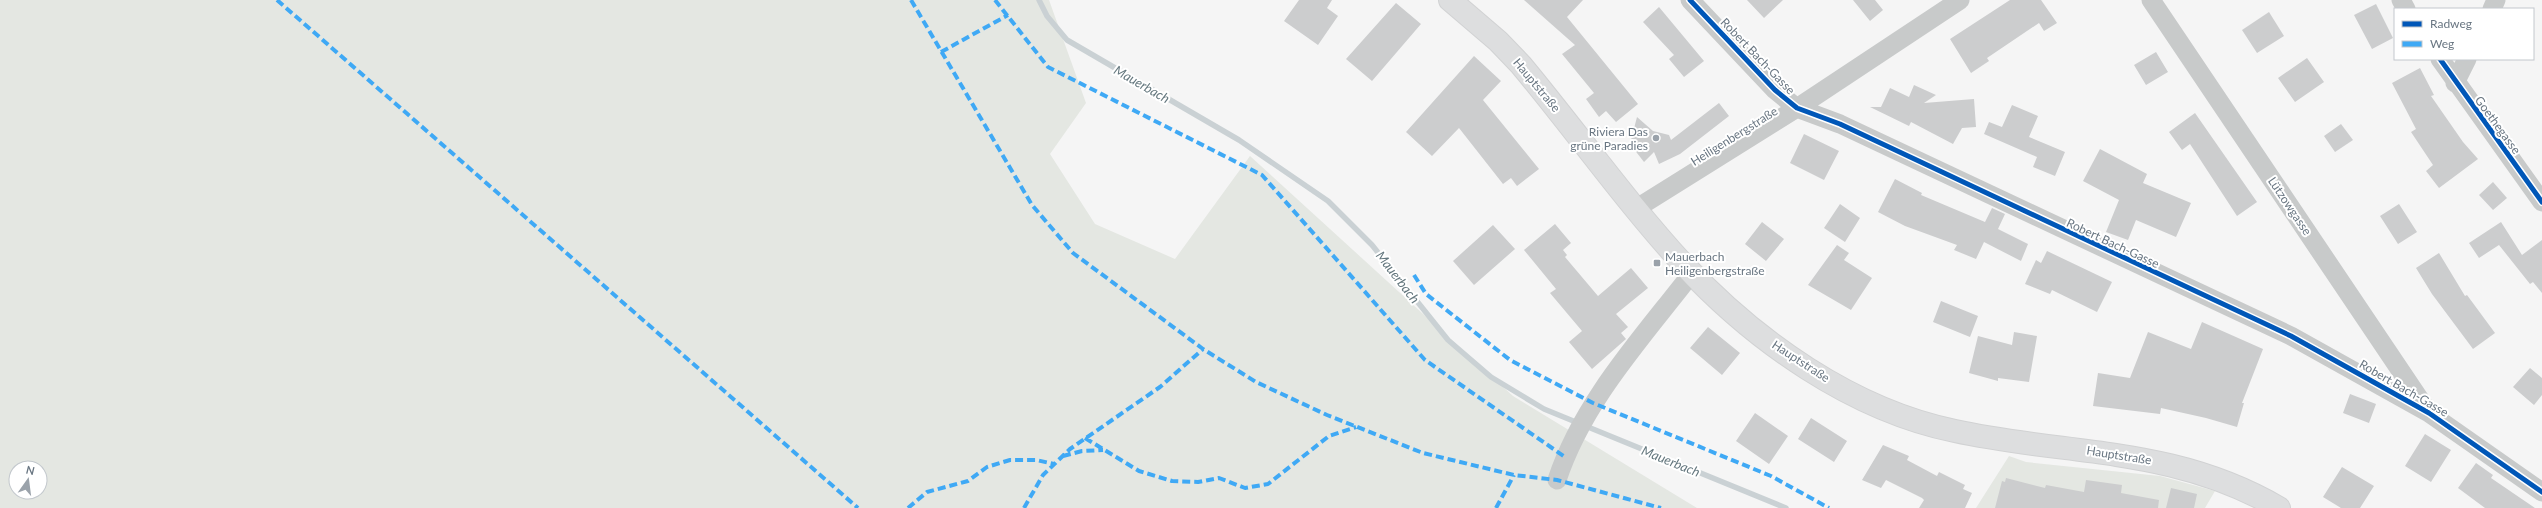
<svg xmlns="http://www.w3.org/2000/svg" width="2542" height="508" font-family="Lato,sans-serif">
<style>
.green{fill:#e4e7e2;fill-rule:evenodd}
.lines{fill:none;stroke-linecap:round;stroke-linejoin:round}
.stream{stroke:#cad1d4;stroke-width:5.5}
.building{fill:#cccdce}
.major-casing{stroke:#d1d2d3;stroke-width:24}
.minor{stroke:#c8caca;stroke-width:19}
.major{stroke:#dddedf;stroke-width:22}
.quiet{stroke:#3fa9f5;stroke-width:4;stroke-dasharray:8 4;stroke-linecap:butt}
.cycleway-casing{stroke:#fff;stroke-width:8}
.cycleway{stroke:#0057b8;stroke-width:5}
.poi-dot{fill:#9aa2aa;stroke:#fff;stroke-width:1.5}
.labels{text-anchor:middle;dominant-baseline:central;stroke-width:4;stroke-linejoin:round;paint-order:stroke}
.street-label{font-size:12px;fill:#697682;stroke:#fff}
.poi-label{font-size:12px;fill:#697682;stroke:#fff;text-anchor:end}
.water-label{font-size:13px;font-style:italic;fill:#64777e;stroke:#fff}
</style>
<rect width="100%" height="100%" fill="#f5f5f5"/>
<!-- green -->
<path class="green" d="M0,0H1049L1086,103L1050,154L1095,224L1175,259L1250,156L1513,396L1697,508H0ZM16,468H40V492H16Z
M2009,456L2026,462L2160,476L2215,491L2205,508H1976Z"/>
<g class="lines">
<!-- stream -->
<path class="stream" d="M1039,0L1047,16L1067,40L1239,140L1328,201L1372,245L1448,340L1491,377L1544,409L1786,508"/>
</g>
<!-- building -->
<path class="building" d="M1299,0H1332L1327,8L1338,16L1318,45L1284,21Z
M1524,0H1583L1567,17L1638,104L1616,122L1606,111L1599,117L1586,99L1594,93L1562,54L1575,45Z
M1747,0H1783L1764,18Z
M1853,0H1875L1883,10L1870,21Z
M2010,0H2041L2057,23L2044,31L2039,23L1987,58L1989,61L1971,73L1950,39Z
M1396,3L1421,24L1372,81L1346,59Z
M2376,4L2393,38L2372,49L2354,15Z
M1659,7L1704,61L1684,77L1669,59L1674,55L1643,22Z
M2269,12L2284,36L2257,53L2242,30Z
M2156,52L2168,72L2146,85L2134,65Z
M1474,56L1501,81L1483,100L1539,169L1517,186L1511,178L1503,184L1459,128L1432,156L1406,132Z
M2307,58L2324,82L2295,102L2278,78Z
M2420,68L2434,95L2431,96L2463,142L2478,159L2439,188L2426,171L2433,165L2411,132L2416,129L2392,83Z
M1914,85L1936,95L1924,103L1974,99L1976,127L1962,128L1953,144L1911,122L1909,126L1870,107H1881L1890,88L1909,97Z
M1719,103L1729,116L1680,154L1659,164L1654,152L1644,162L1630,144L1637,117L1653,131L1669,135L1671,140Z
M2012,105L2038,116L2029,137L2065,152L2055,176L2033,167L2037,157L1984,134L1989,122L2002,127Z
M2195,113L2257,202L2237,216L2190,144L2182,150L2169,132Z
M2341,124L2353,140L2335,152L2324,136Z
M1804,134L1839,151L1824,180L1790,163Z
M2100,149L2147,174L2143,183L2191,203L2176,237L2136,220L2128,240L2106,232L2119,200L2083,181Z
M1895,179L1922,193L1921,195L1985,222L1992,208L2005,214L1998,229L2028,244L2021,261L1984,242L1976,259L1954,250L1957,245L1905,226L1878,212Z
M2493,182L2507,198L2493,210L2479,195Z
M1840,204L1860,218L1845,242L1824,228Z
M2399,204L2417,232L2398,244L2380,216Z
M1762,222L1784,239L1766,261L1745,244Z
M2501,222L2522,255L2542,240V293L2533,282L2530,284L2499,245L2479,258L2469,243Z
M1555,224L1571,243L1563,250L1567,255L1565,257L1598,296L1631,268L1648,288L1616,314L1628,327L1621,333L1626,339L1592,369L1569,342L1582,331L1550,293L1556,289L1524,250Z
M1493,225L1515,249L1474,285L1453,261Z
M1837,245L1849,253L1844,260L1872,278L1851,310L1808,285Z
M2047,251L2112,282L2097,312L2052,290L2050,294L2025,284L2036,260L2041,263Z
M2439,253L2465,296L2467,295L2495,333L2473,349L2432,294L2416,268Z
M1941,301L1978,316L1970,337L1933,322Z
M2202,322L2263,349L2242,403H2244L2237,427L2206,418L2161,408L2160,414L2093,406L2098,373L2130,378L2148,332L2191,349Z
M1708,327L1740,353L1722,375L1690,348Z
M2014,332L2037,336L2029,382L1998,378V381L1969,373L1978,336L2012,345Z
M2530,368L2542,378V395L2534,405L2513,387Z
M2350,394L2376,404L2369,423L2343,413Z
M1755,413L1788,436L1769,464L1736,441Z
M1811,418L1847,441L1834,462L1798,439Z
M2425,434L2451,450L2431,482L2405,466Z
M1883,445L1909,456L1907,460L1937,476L1939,472L1965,485L1963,489L1972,493L1965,508H1919L1924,500L1922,498L1886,480L1881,488L1862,480Z
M2476,463L2493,475L2491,478L2535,508H2485L2458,488Z
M2342,467L2374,486L2360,508H2341L2323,497Z
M2006,478L2045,488L2046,485L2084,492L2086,480L2122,485L2121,493L2159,500L2158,508H1995L2002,481L2005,482Z
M2171,488L2197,494L2194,508H2166Z"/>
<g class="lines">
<defs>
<path id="major" d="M1450,0L1498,41L1521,65C1576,131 1626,202 1684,265C1755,341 1852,410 1955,431C2070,456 2173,446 2279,508"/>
</defs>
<!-- major casing -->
<use href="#major" class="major-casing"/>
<!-- minor -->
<path class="minor" d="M1690,0L1775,90L1797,108L1840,124L2291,336L2429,413L2542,492
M2151,0L2427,410
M2401,0L2406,9
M2492,9L2496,0
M2440,59L2542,202
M2455,83L2467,59
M1637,208L1797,108L1960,0
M1557,480C1583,401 1642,338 1692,273"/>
<!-- major -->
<use href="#major" class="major"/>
<!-- quiet -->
<path class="quiet" d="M277,0L858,508
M911,0L1032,205L1073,253L1203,349L1256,382L1327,415L1423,453L1514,475L1557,480L1661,508
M995,0L1048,67L1262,175L1425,360L1565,457
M941,52L1008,15
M1414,275L1426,294L1510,360L1593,403L1771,476L1829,508
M1085,438L1139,471L1172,481L1198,482L1219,478L1245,488L1268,484L1329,436L1356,427
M1063,456L1082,451L1103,450
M908,508L927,492L968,481L987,467L1010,460H1036L1054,464
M1024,508L1043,475L1070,449L1160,387L1203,349
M1496,508L1514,475"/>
<defs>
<path id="cycleway" d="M1690,0L1775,90L1797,108L1840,124L2291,336L2429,413L2542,492
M2440,59L2542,202"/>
</defs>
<!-- cycleway casing -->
<use href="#cycleway" class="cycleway-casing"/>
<!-- cycleway -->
<use href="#cycleway" class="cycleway"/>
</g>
<!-- markers -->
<g class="poi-dot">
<circle cx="1656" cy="138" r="4"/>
<rect x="1653" y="259" width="8" height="8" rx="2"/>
</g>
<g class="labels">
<!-- street labels -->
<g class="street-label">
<text transform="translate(1758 56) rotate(46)">Robert Bach-Gasse</text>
<text transform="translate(1537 85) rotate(50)">Hauptstraße</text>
<text transform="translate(2498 125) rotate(54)">Goethegasse</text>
<text transform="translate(1734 136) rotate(-32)">Heiligenbergstraße</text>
<text transform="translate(2290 206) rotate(56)">Lützowgasse</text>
<text transform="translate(2113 243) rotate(25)">Robert Bach-Gasse</text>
<text transform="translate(1801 361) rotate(33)">Hauptstraße</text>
<text transform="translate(2404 388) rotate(30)">Robert Bach-Gasse</text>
<text transform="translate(2119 455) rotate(9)">Hauptstraße</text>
</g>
<!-- poi labels -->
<g class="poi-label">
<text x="1648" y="131">Riviera Das<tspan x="1648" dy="14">grüne Paradies</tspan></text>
<text x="1665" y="256" text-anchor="start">Mauerbach<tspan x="1665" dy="14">Heiligenbergstraße</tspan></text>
</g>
<!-- water labels -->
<g class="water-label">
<text transform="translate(1142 84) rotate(30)">Mauerbach</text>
<text transform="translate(1398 277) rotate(52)">Mauerbach</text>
<text transform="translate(1671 461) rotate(22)">Mauerbach</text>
</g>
</g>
<!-- legend -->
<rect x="2394" y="8" width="140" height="52" fill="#ffffff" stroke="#c3c8cd"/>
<rect x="2402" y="21" width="20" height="6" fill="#0057b8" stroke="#c3c8cd"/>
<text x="2430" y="28" font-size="12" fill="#697682">Radweg</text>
<rect x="2402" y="41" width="20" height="6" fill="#3fa9f5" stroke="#c3c8cd"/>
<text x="2430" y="48" font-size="12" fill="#697682">Weg</text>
<!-- north arrow -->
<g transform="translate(28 480) rotate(14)"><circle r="19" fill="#ffffff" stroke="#c3c8cd"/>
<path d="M0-3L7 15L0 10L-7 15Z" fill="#9aa2aa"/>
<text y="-6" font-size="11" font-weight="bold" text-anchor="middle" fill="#697682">N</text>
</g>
</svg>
